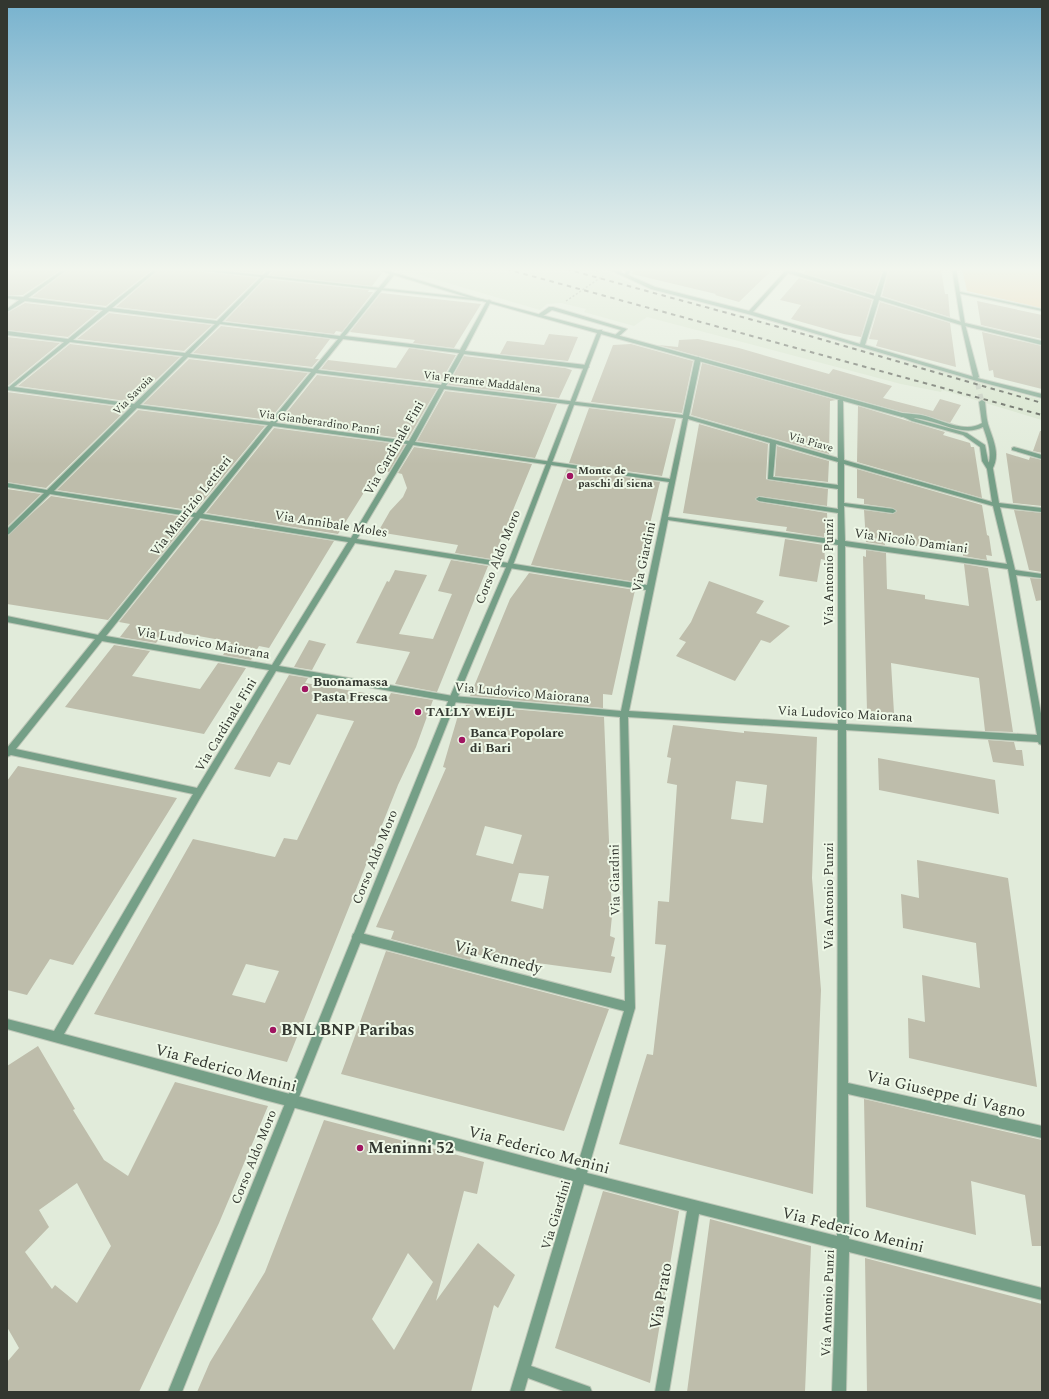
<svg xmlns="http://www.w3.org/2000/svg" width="1049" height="1399" font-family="Spectral,serif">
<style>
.built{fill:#d5e3cb}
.green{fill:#ebcda1}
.building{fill:#bebdab;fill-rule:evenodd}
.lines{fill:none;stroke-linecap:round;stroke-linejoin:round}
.tertiary-tunnel{stroke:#bec7b8;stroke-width:5;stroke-dasharray:5 2.5;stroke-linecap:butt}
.minor-casing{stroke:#bec7b8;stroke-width:2}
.tertiary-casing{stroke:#bec7b8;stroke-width:2}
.path{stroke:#9ba396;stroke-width:1.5;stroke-dasharray:2 2;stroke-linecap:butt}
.minor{fill:#759f87;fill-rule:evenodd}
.tertiary{fill:#759f87;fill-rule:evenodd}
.rail{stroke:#494e45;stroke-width:2;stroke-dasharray:4.5 4.5;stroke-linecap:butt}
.poi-dot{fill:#a01561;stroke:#eef8e7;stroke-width:1.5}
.labels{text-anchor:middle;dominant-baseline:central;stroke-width:4;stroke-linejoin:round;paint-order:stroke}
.far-street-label{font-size:11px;fill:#333730;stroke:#eef8e7}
.far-poi-label{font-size:11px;font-weight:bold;fill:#333730;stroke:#eef8e7;text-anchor:start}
.street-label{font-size:13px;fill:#333730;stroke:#eef8e7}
.poi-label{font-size:13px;font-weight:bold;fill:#333730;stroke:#eef8e7;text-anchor:start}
.near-street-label{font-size:16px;fill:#333730;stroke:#eef8e7}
.near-poi-label{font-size:16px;font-weight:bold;fill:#333730;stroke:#eef8e7;text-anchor:start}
</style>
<rect width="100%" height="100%" fill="#e1ebda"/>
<!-- built -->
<path class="built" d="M400,269H599L644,289L750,317L1042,400V420L942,390L941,392L901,384L647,317L634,326L584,312L586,309L561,303L547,304L540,310Z"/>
<!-- green -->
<path class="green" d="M962,269H1042V308L967,291Z"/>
<!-- building -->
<path class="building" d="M7,269H62L23,295H7Z
M69,269H153L106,306L32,297Z
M160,269H193L196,271L258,278L216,319L116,307Z
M215,269H267L262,274Z
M274,269H376L382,273L372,286L270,275Z
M633,269H773L739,302L715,295L716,294L632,274Z
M807,269H883L874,294L803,273Z
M889,269H941L945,294H948L950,317L882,296Z
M799,278L872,300L861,337L844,334L791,319L801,305L780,300Z
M265,279L369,290L368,292H373L342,332L336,331L334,334L225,321Z
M381,293L481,304L454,348L413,343L415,340L350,332Z
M977,301L1042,315V339L981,325Z
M880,302L950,323L956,367L876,346L878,340L869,339Z
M25,303L99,311L68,337L7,330V313Z
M109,313L212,325L184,351L77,339Z
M221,326L330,339L315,359H319L312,367L193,353Z
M982,332L1042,346V389L994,377L993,370L989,371Z
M549,334L578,337L568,361L500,354L507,341L544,345Z
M7,337L60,343L9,385H7Z
M698,339L739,348L829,374L833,369L892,386L883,398L933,411L940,399L961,405L950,423L921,414L902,412L658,345L678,347L679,340Z
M70,344L180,357L133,402L18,386Z
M631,344L693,361L682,413L591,402L613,345Z
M409,348L456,355L440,383L321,369L328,360L396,368Z
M464,356L565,368L572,370L559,398L448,385Z
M189,359L308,373L269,420L143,404Z
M702,363L836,400L830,401L829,454L691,415Z
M317,375L437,389L408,439L279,422Z
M445,391L557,404L535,458L417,441Z
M7,392L128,408L46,488L7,482Z
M858,406L945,432L943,435L970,443L971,447H974L982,498L857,462Z
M589,408L676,419L662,476L569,463Z
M138,410L265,426L195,511L57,490Z
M699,424L768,444L766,479L768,480L828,489L827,506L759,496L755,499L759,502L827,513L828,533H824V537L786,531L787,527L683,513Z
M274,428L405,445L389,472L378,470L338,534L206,513Z
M1040,431H1042V453L1033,451Z
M777,446L829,461L828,482L775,476Z
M414,447L532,464L497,549L495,548L491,559L455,553L458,545L378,532L390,511L403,497L407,488L402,474L398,473Z
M1006,453L1029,460L1030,457L1042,460V506L1013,503Z
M567,469L660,482L636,582L531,565Z
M857,469L982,505L987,535L989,536L992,556L986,555L987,560L963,556V552L885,542V545L866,542L864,510L893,514L897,511L893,508L864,504V499L857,498Z
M7,489L41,494L7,527Z
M51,496L191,518L108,620L7,604V536Z
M1014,510L1042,513V572L1029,570Z
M201,520L334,541L269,648L259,646L251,660L223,655L231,642L166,630L156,643L120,637L130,624L119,622Z
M785,539L824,545L825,560L821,559L817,582L779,576Z
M866,550L886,553L887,589L925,595V599L969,606L964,564L988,568L1013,732L985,731L979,678L891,663L894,713L867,711L863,556L866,557Z
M451,560L488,566L437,692L395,684L410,652L356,643L387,581L389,582L395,570L427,575L399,634L433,639L452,594L438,591Z
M529,573L635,590L612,695L603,694V708L470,696L510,599Z
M1030,578L1042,579V600L1036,601Z
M709,581L764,601L756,613L790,626L770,643L761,640L735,681L676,656L686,642L679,639L691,622Z
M309,640L326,644L312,670L294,667Z
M114,645L150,651L132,676L200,689L218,663L246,668L204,734L65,707Z
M289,675L308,678L305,683L389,697L391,693L433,700L416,747L398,785L287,1062L94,1014L193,839L275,857L284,838L297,840L354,721L317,714L290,765L278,762L270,777L234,769ZM246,964L279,971L265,1003L232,995Z
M466,705L604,717L612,916L610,936L615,938L611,956L615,957L611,973L472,954L470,960L391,939L394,931L376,927L446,768L443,767L459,712H464ZM485,826L522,835L513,864L476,855ZM519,873L549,876L543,909L511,901Z
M673,725L744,733V731L817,737L812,878L821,990L813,1194L619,1144L647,1054L653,1055L666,945L655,944L658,901L669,902L677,785L667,783L671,758L667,757ZM736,781L767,785L763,823L731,819Z
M988,740L1014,742L1016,750H1022L1024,766L993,762Z
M878,758L995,780L999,814L879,790Z
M18,766L177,798L73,965L50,959L27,995L7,990V781Z
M917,860L1008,878L1037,1087L909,1058L908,1018L925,1022L922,975L980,988L976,943L903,928L901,894L919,898Z
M386,951L609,1009L564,1131L341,1074Z
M38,1046L75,1109L73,1110L104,1160L128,1176L175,1082L268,1106L219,1223L139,1392H7V1362L19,1348L7,1327V1066ZM77,1183L111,1246L77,1303L55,1285L52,1289L25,1252L49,1227L39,1210Z
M864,1099L1042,1140V1246H1032L1025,1195L971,1181L976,1235L866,1207Z
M324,1120L484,1162L477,1194L464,1191L436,1301L478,1243L515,1275L498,1308L494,1305L471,1392H197L210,1362L265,1272ZM408,1253L433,1282L394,1350L372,1319Z
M603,1191L679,1211L650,1383L555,1348Z
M710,1219L811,1246L805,1392H687Z
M865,1258L1042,1304V1392H867Z"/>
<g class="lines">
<!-- tertiary-tunnel -->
<path class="tertiary-tunnel" d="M976,377L979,390
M980,394L982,402"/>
<defs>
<path id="minor" d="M64,269H68L28,298L106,308L155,269H159L112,308L217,321L269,269H273L222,322L340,336L390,274L377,269H382L484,300L480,301L394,275L345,336L460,350L487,301L489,300L491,301L465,351L586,365L589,367L586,369L464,354L446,386L683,415L695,359L698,357L701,359L689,416L838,458V400L843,399L844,460L992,502L987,469L982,461L980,447L963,435L912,421L899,415L904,414L916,419L967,433L985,445L988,461L993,469L999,503L1042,508V512L1000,507L1015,570L1042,574V578L1016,575L1042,719V745L1039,744L1038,742L846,730L848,1083L1042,1126V1138L848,1094L849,1239L1042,1288V1300L849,1252L846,1392H832L837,1249L699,1214L669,1392H655L687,1211L584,1184L531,1366L590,1387L592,1392H566L528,1378L524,1392H510L573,1181L265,1100L7,1029V1019L54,1031L193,794L11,755L7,757V748L95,639L7,622V616L98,635L194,517L50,494L9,534L7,535V529L44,493L7,487V483L47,490L131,407L7,390V386L9,387L64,342L7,335V331L68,339L103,310L25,301L7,312V309L19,300L7,298V296L23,297ZM109,311L215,324L185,353L73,340ZM220,324L338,339L313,369L190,354ZM343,339L459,353L441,385L318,370ZM70,342L183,356L134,404L14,387ZM188,357L311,372L270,422L140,405ZM316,373L439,388L409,441L276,423ZM444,389L683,418L670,479L415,442ZM137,408L268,425L196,513L54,491ZM688,419L770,443L768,479L838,489V509L759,497L756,499L759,501L838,513V540L668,517ZM273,426L407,444L351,538L203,514ZM776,444L838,462V485L773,477ZM413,445L669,482L647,585L357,539ZM844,464L993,506L1007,564L845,541L844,506L893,513L896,511L893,509L844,503ZM200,518L348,542L272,665L106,636ZM668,520L838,545V724L629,711ZM355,543L646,590L621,711L453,696L279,666ZM845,546L1008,569L1037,735L846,724ZM102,641L269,670L197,788L16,749ZM276,671L453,702L620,717L625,1001L357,932L353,934L352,937L353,940L357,942L624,1011L576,1170L64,1034L199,800ZM628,717L838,730L837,1236L587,1173L635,1008Z
M608,269H613L625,274L627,269H631L628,275L655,287L749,311L787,269H791L790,270L875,296L884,269H888L880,297L965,323L1042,341V345L961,325L879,300L865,345L981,379L1042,394V398L977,381L748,314L651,289ZM788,273L874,299L860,344L753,312Z
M956,291L1042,309V311L958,293H956Z
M549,307H553L627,329L617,338L614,336L621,330L552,310L543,316H539V314Z
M1014,447L1042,455V459L1012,450V448Z"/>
<path id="tertiary" d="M194,269H205L482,299L598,330H602V331L902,413C909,414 915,414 921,415C939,419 965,434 982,423L979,402L982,400L985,402C986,409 986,417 988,424C993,440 1001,454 992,470H988L987,469C993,454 988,441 983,427C964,437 940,422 921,419C915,418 908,417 902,417L601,334L513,565L457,699L182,1392H168L449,699L507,565L597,333L482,301L196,270Z
M952,269H956L965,324L979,377L976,379L973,377L961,324Z"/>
</defs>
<!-- minor casing -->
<use href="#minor" class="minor-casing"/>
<!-- tertiary casing -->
<use href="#tertiary" class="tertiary-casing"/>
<!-- path -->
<path class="path" d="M593,269L599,272
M566,301L603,276"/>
<!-- minor -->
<use href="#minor" class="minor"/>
<!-- tertiary -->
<use href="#tertiary" class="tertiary"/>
<!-- rail -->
<path class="rail" d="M506,269L1042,415
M566,269L775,326L1042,403"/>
</g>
<!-- sky -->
<linearGradient id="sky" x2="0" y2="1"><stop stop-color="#77b2ce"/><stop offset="0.58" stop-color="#f2f6ee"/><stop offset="1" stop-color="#f2f6ee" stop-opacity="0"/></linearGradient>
<rect width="1049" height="464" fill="url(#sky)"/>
<!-- markers -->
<g class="poi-dot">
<circle cx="570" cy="476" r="4"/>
<circle cx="305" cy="689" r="4"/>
<circle cx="418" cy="712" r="4"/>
<circle cx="462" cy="740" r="4"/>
<circle cx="273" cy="1030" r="4"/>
<circle cx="360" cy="1148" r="4"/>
</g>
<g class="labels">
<!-- far-street labels -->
<g class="far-street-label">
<text transform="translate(482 382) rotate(7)">Via Ferrante Maddalena</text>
<text transform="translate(133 395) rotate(-45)">Via Savoia</text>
<text transform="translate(319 422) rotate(8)">Via Gianberardino Panni</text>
<text transform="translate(811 442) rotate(16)">Via Piave</text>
</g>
<!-- far-poi labels -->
<g class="far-poi-label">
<text x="578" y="470">Monte de<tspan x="578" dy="13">paschi di siena</tspan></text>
</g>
<!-- street labels -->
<g class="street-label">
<text transform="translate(394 448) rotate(-60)">Via Cardinale Fini</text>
<text transform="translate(191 506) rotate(-52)">Via Maurizio Lettieri</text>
<text transform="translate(331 524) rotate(9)">Via Annibale Moles</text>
<text transform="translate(911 541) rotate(8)">Via Nicolò Damiani</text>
<text transform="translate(498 557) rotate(-68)">Corso Aldo Moro</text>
<text transform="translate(644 557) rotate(-78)">Via Giardini</text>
<text transform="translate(829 572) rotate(-90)">Vía Antonio Punzi</text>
<text transform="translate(203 643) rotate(10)">Via Ludovico Maiorana</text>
<text transform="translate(522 693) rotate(5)">Via Ludovico Maiorana</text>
<text transform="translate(845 714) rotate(3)">Via Ludovico Maiorana</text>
<text transform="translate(226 725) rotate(-59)">Via Cardinale Fini</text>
<text transform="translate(375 857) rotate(-68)">Corso Aldo Moro</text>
<text transform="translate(615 880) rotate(-91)">Via Giardini</text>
<text transform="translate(829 896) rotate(-90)">Vía Antonio Punzi</text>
<text transform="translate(254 1157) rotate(-68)">Corso Aldo Moro</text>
<text transform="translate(556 1215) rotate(-73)">Via Giardini</text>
<text transform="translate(828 1303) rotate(-88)">Vía Antonio Punzi</text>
</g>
<!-- poi labels -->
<g class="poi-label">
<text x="313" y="682">Buonamassa<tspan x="313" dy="15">Pasta Fresca</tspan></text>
<text x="426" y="712">TALLY WEiJL</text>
<text x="470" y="733">Banca Popolare<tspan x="470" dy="15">di Bari</tspan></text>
</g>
<!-- near-street labels -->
<g class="near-street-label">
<text transform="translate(498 957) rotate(15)">Via Kennedy</text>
<text transform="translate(226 1068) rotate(15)">Via Federico Menini</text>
<text transform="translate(946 1094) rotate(13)">Via Giuseppe di Vagno</text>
<text transform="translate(539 1150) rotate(15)">Via Federico Menini</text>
<text transform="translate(853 1230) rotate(14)">Via Federico Menini</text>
<text transform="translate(661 1296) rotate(-80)">Via Prato</text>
</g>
<!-- near-poi labels -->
<g class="near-poi-label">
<text x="281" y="1030">BNL BNP Paribas</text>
<text x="368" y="1148">Meninni 52</text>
</g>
</g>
<!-- border -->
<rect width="1049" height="1399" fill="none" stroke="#333730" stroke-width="16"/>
</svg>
